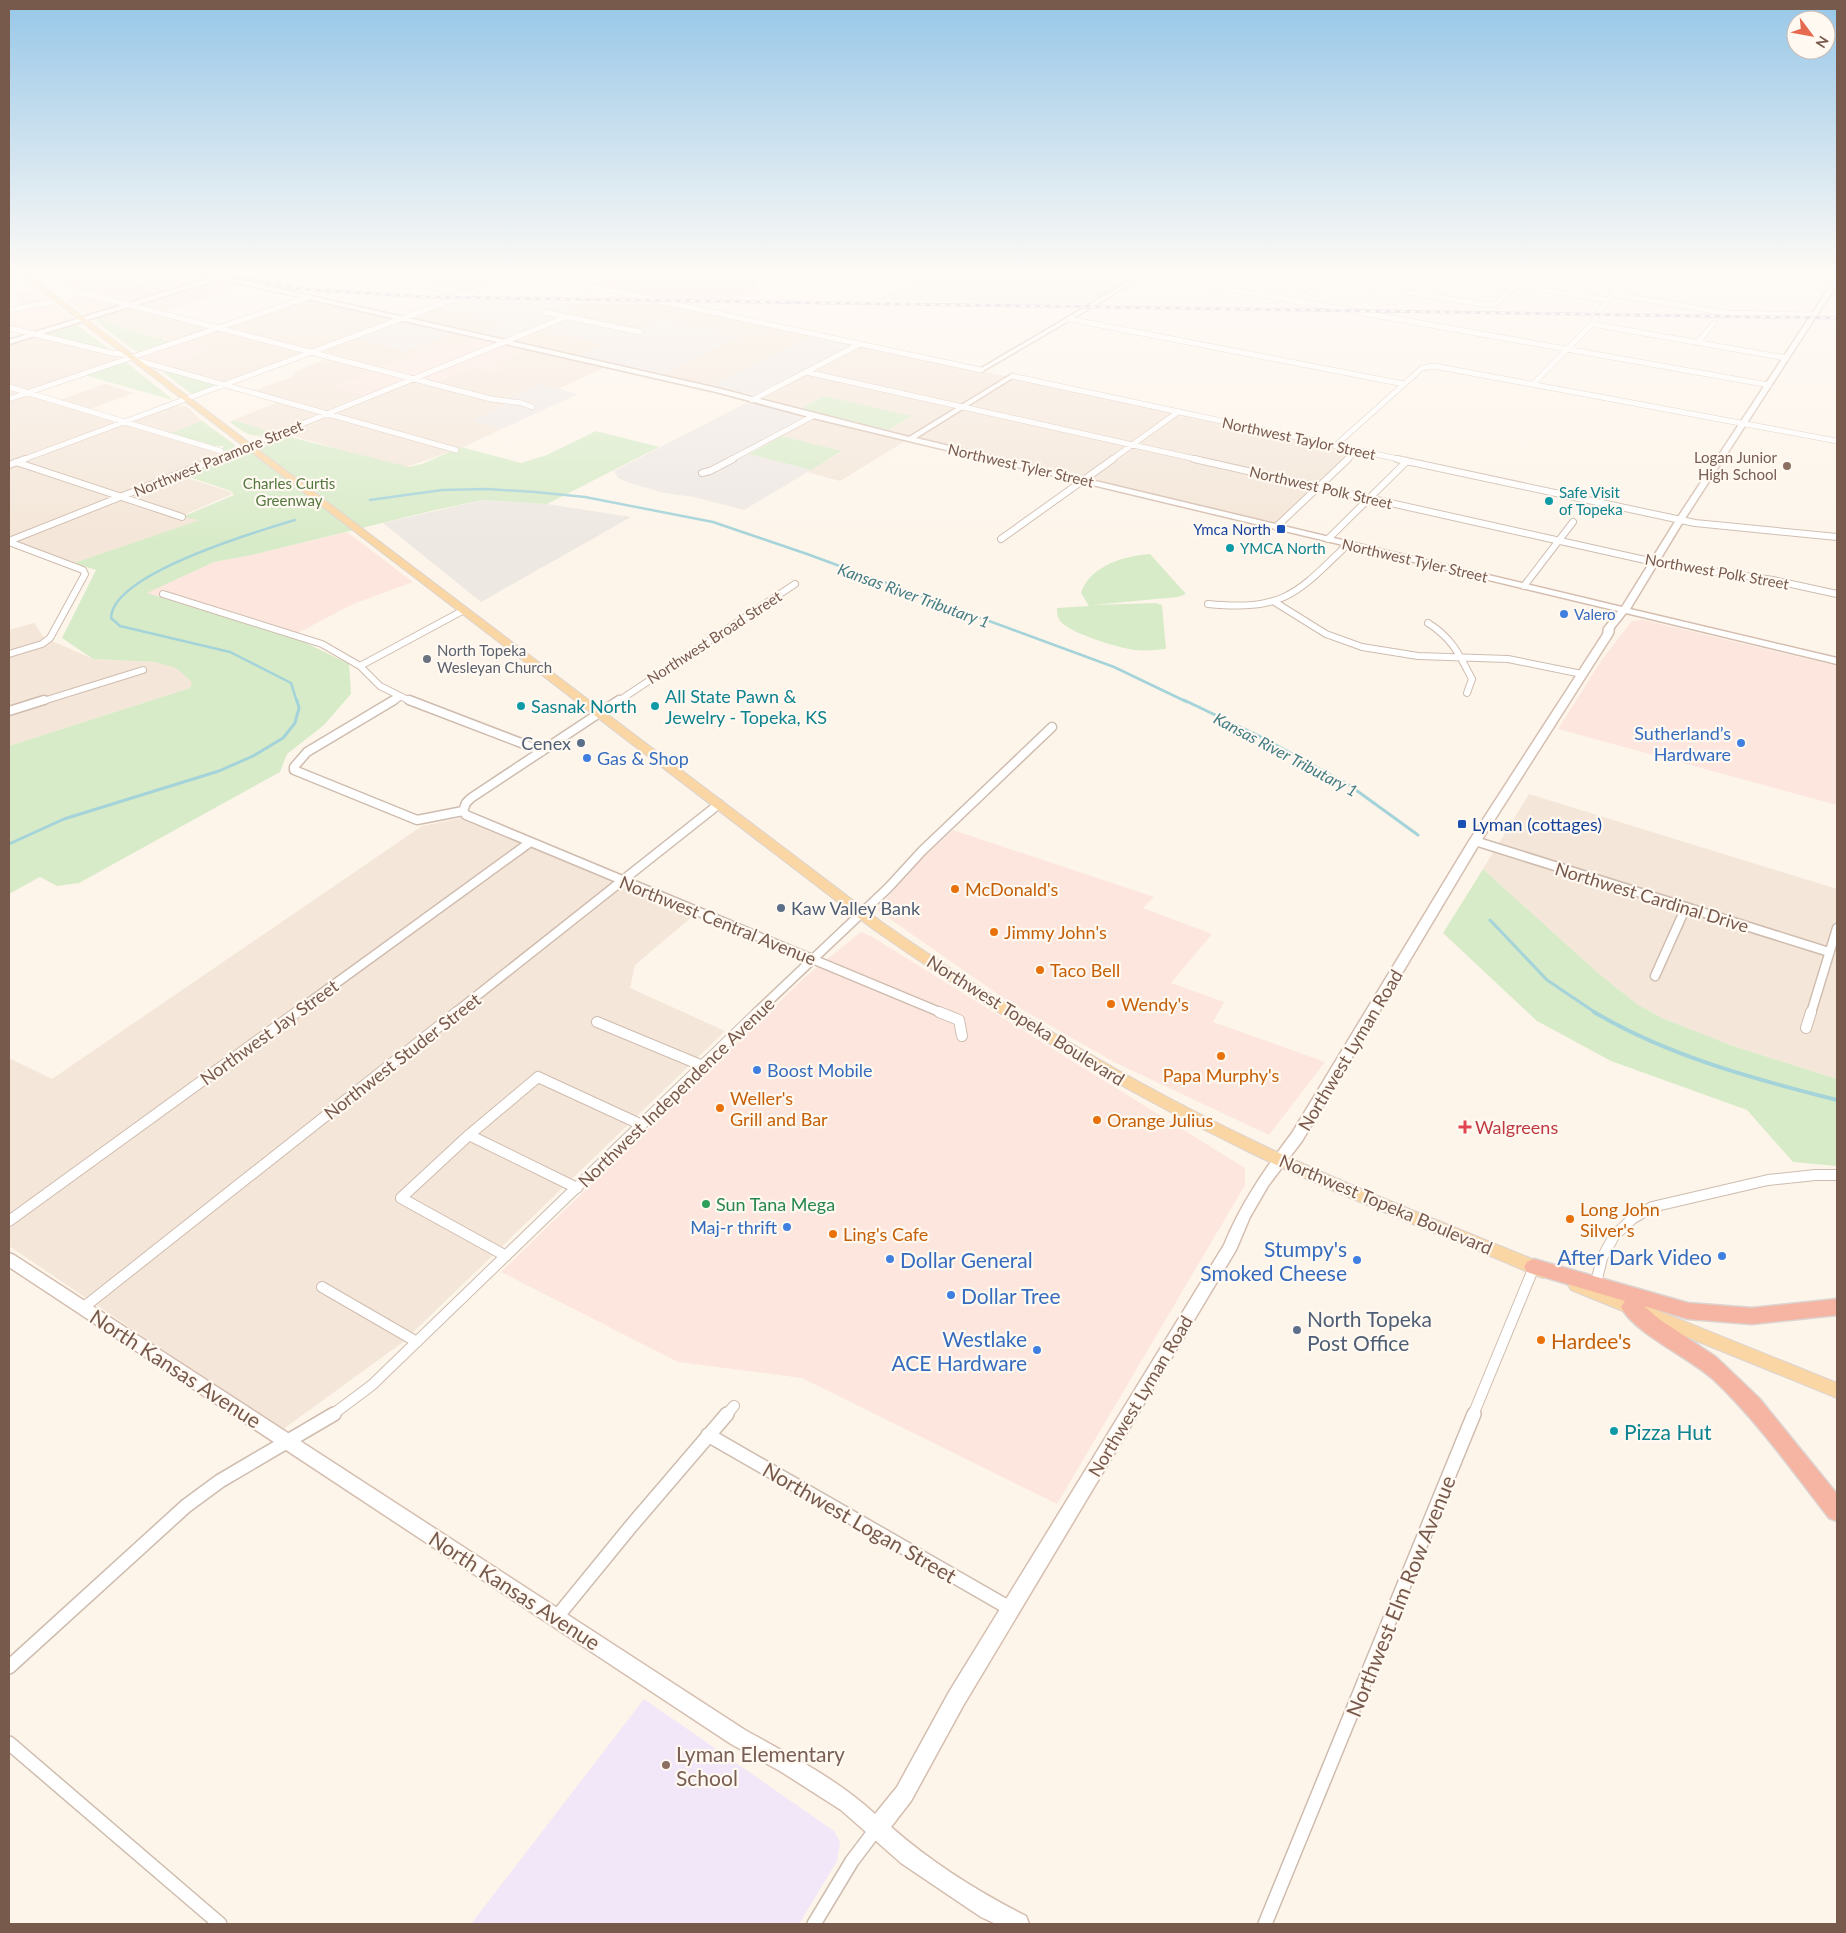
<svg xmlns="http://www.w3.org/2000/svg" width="1846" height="1933" font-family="Lato,sans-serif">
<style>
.residential{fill:#f4e6d8}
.commercial{fill:#fde6de}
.industrial{fill:#eee8e3}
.education{fill:#f2e6f9}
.green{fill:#d8ebc8}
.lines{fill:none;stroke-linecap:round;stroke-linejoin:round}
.stream-far2{stroke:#a4d3d9;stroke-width:2.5}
.stream-far1{stroke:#a4d3d9;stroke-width:3}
.stream{stroke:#a4d3d9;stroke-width:4}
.street-far4-casing{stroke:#cfbcaf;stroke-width:6}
.street-far3-casing{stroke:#cfbcaf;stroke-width:8}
.street-far2-casing{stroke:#cfbcaf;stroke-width:11}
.street-far1-casing{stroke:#cfbcaf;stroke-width:12}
.street-casing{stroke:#cfbcaf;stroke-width:16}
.secondary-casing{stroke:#d5beaf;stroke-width:3}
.primary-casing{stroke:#dcd4d1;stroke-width:2}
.highway-casing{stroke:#dcd4d1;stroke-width:3}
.street-far4{stroke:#fff;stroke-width:5}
.street-far3{stroke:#fff;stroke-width:6}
.street-far2{stroke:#fff;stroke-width:8}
.street-far1{stroke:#fff;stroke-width:10}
.street{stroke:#fff;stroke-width:13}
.secondary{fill:#fff;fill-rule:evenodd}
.primary{fill:#fad6a4;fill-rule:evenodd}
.highway{fill:#f6b4a2;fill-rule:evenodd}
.rail-casing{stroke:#b7a7c8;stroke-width:3}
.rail{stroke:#fff9f1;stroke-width:2;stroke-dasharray:5;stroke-linecap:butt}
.education-dot{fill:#8d6e63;stroke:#fff9f1;stroke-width:2}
.culture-dot{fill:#0f9aa8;stroke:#fff9f1;stroke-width:2}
.transit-dot{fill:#1a4fb4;stroke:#fff9f1;stroke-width:2}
.shop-dot{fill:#3f7fe0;stroke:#fff9f1;stroke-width:2}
.worship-dot{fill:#6b7280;stroke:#fff9f1;stroke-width:2}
.service-dot{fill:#5c6f8a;stroke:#fff9f1;stroke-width:2}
.food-dot{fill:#e8710a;stroke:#fff9f1;stroke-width:2}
.health-dot{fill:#e0444e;stroke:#fff9f1;stroke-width:2}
.leisure-dot{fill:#2e9e5b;stroke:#fff9f1;stroke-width:2}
.labels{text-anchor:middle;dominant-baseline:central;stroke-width:4.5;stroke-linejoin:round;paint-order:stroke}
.far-street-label{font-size:15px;fill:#785a4d;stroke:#fff9f1}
.far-education-label{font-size:15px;fill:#785e54;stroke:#fff9f1;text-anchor:end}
.far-park-label{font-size:15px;fill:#547841;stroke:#fff9f1}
.far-culture-label{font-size:15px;fill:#0d838f;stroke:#fff9f1;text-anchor:start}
.far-transit-label{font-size:15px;fill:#164399;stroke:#fff9f1;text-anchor:end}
.far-shop-label{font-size:15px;fill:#366cbe;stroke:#fff9f1;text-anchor:start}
.far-worship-label{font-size:15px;fill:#5b616d;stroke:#fff9f1;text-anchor:start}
.far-water-label{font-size:16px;font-style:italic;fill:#437c84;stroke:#fff9f1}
.culture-label{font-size:18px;fill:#0d838f;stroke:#fff9f1;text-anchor:start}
.shop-label{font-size:18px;fill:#366cbe;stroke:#fff9f1;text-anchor:end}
.service-label{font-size:18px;fill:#4e5e75;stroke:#fff9f1;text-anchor:end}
.transit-label{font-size:18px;fill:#164399;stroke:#fff9f1;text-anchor:start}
.food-label{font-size:18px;fill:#c56008;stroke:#fff9f1;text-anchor:start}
.street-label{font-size:18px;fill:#785a4d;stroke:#fff9f1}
.health-label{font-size:18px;fill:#be3a42;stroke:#fff9f1;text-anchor:start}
.leisure-label{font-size:18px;fill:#27864d;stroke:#fff9f1;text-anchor:start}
.near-shop-label{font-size:21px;fill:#366cbe;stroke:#fff9f1;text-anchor:end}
.near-service-label{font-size:21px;fill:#4e5e75;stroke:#fff9f1;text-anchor:start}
.near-food-label{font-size:21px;fill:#c56008;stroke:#fff9f1;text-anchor:start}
.near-street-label{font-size:21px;fill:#785a4d;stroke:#fff9f1}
.near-culture-label{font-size:21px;fill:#0d838f;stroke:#fff9f1;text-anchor:start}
.near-education-label{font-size:21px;fill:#785e54;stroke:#fff9f1;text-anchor:start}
</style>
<rect width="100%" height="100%" fill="#fdf5ea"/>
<!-- residential -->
<path class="residential" d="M179,273H199L214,277L133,302L61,284L96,274L141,284Z
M291,273H374L339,285L299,277L302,275Z
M379,273H521L465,292Z
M538,273H751L760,292L736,300L666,299Z
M221,278L248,284L159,314L217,329L306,298L396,319L352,336L455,332L480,338L459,346L443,343L335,387L367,396L274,433L234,420L283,400L253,391L296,375L292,373L336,355L315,349L223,383L163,366L207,351L112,325L99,316Z
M666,302L813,335L709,386L660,375L742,336L635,329L558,313L583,303Z
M435,307L503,323L476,334L410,318Z
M538,329L605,344L578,356L513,341Z
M40,336L119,358L24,392L54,402L105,384L134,393L84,411L124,424L176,405L187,407L202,421L164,436L222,454L175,474L231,492L232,494L186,514L201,520L74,563L9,538V345Z
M865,346L1350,450L1353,451L1277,524H1274L885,432L911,417L797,411L762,400L764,396L857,348Z
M530,348L608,366L558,389L539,384L501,402L507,404L473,421L502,429L463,447L410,466H396L287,434L411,382L432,384L474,367L497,372L493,364Z
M816,419H821L907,440L840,481L807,472L842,452L782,436L811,420Z
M34,623L45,639L9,652V630Z
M52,641L93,659L154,662L176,668L193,682L190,688L9,746V655Z
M1529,794L1837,889V1079L1733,1046L1662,1018L1637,1004L1598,973L1483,869Z
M462,818L694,915L635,965L630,988L725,1031L403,1342L282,1430L9,1246V1058L52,1079L422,826Z"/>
<!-- commercial -->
<path class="commercial" d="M35,291L47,300L24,306L12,295Z
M83,296L122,305V306L88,315L65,299Z
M53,304L71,318L70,320L34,331L9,326V311Z
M480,338L496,343L420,374L412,375L383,367L443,343L459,346Z
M178,342L208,350L163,366L149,362L142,356Z
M510,345L530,348L494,364L508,367L497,372L474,367L436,383L422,378L501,346Z
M376,370L406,379L367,396L334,387Z
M347,532L413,582L353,604L292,636L146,593L214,562L252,555Z
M1643,620L1837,666V805L1558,729L1603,658L1632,621Z
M953,830L1154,897L1143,908L1212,934L1171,983L1224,1002L1213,1022L1325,1062L1269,1135L1114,1062L1009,1002L877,910L914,866Z
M861,932L874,938L1245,1168V1185L1057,1504L802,1378L678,1362L501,1272L805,977Z"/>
<!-- industrial -->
<path class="industrial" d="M931,273H1142L1090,304L878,300Z
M454,300L583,303L559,313L565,315L501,339L476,334L502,323L435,307Z
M568,318L631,331L660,318L743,336L660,375L578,356L604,344L538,329Z
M400,321H404L455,332L407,351L355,338Z
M813,335L854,345L754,395L709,386Z
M539,384L578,394L502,429L472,421L507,404L500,402Z
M750,401L805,416L742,452L811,470L744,510L694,497L664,493L630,483L618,478L614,471Z
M483,500L547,504L631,517L481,602L383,523Z"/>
<!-- education -->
<path class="education" d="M644,1699L834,1831L840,1842L837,1861L799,1924H471Z"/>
<!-- green -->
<path class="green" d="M99,316L112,325L172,342L141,351H135L94,320Z
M77,325L114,353L48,334Z
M126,362L173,400L84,375Z
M163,372H168L216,385L195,393H190Z
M824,396L912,416L885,432L797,411Z
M234,420L274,433C255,440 245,434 230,422Z
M202,421L235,445L233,449L222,454L217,452L224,450L222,448L225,446H214L171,433Z
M596,431L659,447L547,504L483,500L435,510L252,555L214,562L147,593L292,636L349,664L351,694L324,725L287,754L280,772L79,883L57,886L40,877L9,894V746L190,688L192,682L176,668L154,662L93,659L62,638L96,570L74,563L200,520L182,517L234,495L231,491L180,474L278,434L409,467L422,464L461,447L521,463L547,455Z
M782,436L842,451L811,470L749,454Z
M1150,554L1186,594L1178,597L1093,605L1156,603L1162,605L1166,649C1156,650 1145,651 1135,650C1119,648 1072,634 1061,622C1057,617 1057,614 1057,608L1089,606L1081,593C1090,565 1125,556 1150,554Z
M1483,869L1598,973L1637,1004L1662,1018L1733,1046L1837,1079V1166L1793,1162L1747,1110L1611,1061L1537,1021L1443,933Z"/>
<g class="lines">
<!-- stream-far2 -->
<path class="stream-far2" d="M370,500L442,490L487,489L535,492L585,497L713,522L807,554L1114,667L1187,702
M295,520C258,531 112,574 111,618L120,626L230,652L291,683L297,702"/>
<!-- stream-far1 -->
<path class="stream-far1" d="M1184,700L1257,735L1349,785L1418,835
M9,844L64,819L219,771L253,756L283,738L295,723L299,708L297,700
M1490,920L1547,980L1596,1013"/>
<!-- stream -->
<path class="stream" d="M1594,1012C1668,1056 1754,1079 1837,1100"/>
<defs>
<path id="street-far4" d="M371,273L466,294
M529,273L981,370
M1291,273L1487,305L1495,304L1529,273
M1594,273L1627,278
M1144,274L1769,385
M1461,276L1608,300
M584,284L613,273
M333,287L377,273
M76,294L91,295L491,399L522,403L532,407
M1612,294L1726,313L1814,315
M1297,302L1338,273
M9,310L58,301
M544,312L640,332
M1069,319L1404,384
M1592,324L1786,358
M9,328L112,353L128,355
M1697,343L1714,323
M136,360L456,450
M806,372L1200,460
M1012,376L1403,460
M1534,383L1592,324L1599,311L1631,273
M9,387L221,451
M9,399L309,297
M752,400L860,344
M1336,445L1422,368L1434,366L1837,441
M22,460L524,273
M213,460L566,317
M730,460L813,416
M1111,460L1178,412
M1347,460L1358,450"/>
<path id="street-far3" d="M1194,459L1663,564L1773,580L1837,594
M1397,459L1695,523L1837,537
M16,462L182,517
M9,465L25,459
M702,473L710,471L733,459
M1276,527L1348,459
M1001,539L1113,459
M1328,539L1407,461
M9,541L216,459
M9,542L83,570L85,574L50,638L42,644L9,654
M1524,586L1573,522
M163,594L322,644L360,666L380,686L412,702
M1273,601L1326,634L1362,647L1418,656L1508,659L1582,674
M1208,604C1285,611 1296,594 1348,544
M1428,623C1452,638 1459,654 1472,679L1467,693
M360,666L464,610
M40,702L143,670
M392,702L400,697
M617,702L795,584"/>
<path id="street-far2" d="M394,700L307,752L294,767V770L417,820L463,811
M409,700L542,751
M9,711L44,700
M463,811L466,815L942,1013
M463,811L466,803L471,798L619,700
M1475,841L1829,952
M1655,976L1686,907
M295,1013L529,843
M455,1013L719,804
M756,1013L888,888L922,851L1052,727
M1811,1013L1837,928"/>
<path id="street-far1" d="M939,1012L959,1020L962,1036
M597,1022L703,1066
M1806,1028L1811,1012
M469,1135L577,1188
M9,1221L297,1012
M506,1256L401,1198L469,1135L538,1077L642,1125
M322,1287L417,1342
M1595,1287L1602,1258L1614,1236L1632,1219L1652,1207L1768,1180L1815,1175H1837
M84,1307L457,1012
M332,1415L372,1385L758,1012
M726,1415L734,1406
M1473,1415L1534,1267"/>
<path id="street" d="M708,1435L1011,1609
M556,1618L632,1525L727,1414
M9,1667L186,1506L220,1481L334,1414
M9,1743L220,1924
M814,1924L852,1861L877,1828
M1265,1924L1474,1414"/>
<path id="secondary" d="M41,273H52L9,282V278Z
M201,273H210L717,388L909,437L1012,374L1015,376L1014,377L916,438L1622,607L1676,520L1834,280L1837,278V284L1684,520L1630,609L1837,658V664L1626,613L1614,628L1613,634L1481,841L1302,1141L1268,1186L1250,1217L1236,1250L963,1706L911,1801L891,1827C931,1862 978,1892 1026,1916L1029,1924H996L981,1917L901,1863L841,1810L780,1771L731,1744L9,1267V1253L14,1255L745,1730C790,1755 837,1779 875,1814L897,1787L949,1692L1224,1245C1241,1203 1265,1169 1292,1133L1469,841L1603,634L1604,628L1618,611L813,418L716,392L220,279L9,344V340L213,277Z
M1143,273H1150L983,371L978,370Z"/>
<path id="primary" d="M18,273H25L883,923C1003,1006 1128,1081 1260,1144C1355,1189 1453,1226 1549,1266L1551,1271L1549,1276L1543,1278L1537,1276C1441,1234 1343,1198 1249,1152C1118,1088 993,1013 873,929Z
M1577,1278L1837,1383V1398L1571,1290L1568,1285L1571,1280Z"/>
<path id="highway" d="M1534,1259L1688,1303L1752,1308L1837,1299V1315L1752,1324L1688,1319L1644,1306L1659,1319L1716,1357L1759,1398L1837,1494V1521L1829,1518C1792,1470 1757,1421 1714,1380C1689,1357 1635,1334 1621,1307L1625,1301L1527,1272L1524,1267L1527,1262Z"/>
</defs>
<!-- street-far4 casing -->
<use href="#street-far4" class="street-far4-casing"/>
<!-- street-far3 casing -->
<use href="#street-far3" class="street-far3-casing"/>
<!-- street-far2 casing -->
<use href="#street-far2" class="street-far2-casing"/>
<!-- street-far1 casing -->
<use href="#street-far1" class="street-far1-casing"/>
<!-- street casing -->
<use href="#street" class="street-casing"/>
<!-- secondary casing -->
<use href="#secondary" class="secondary-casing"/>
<!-- primary casing -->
<use href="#primary" class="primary-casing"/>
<!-- highway casing -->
<use href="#highway" class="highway-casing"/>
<!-- street-far4 -->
<use href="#street-far4" class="street-far4"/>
<!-- street-far3 -->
<use href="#street-far3" class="street-far3"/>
<!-- street-far2 -->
<use href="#street-far2" class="street-far2"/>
<!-- street-far1 -->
<use href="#street-far1" class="street-far1"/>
<!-- street -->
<use href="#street" class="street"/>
<!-- secondary -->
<use href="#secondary" class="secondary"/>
<!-- primary -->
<use href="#primary" class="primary"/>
<!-- highway -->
<use href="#highway" class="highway"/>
<defs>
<path id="rail" d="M212,273L300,289L426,297L1837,318"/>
</defs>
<!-- rail casing -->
<use href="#rail" class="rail-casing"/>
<!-- rail -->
<use href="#rail" class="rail"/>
</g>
<!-- sky -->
<linearGradient id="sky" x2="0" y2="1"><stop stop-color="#97c7e8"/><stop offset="0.5" stop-color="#fefaf6"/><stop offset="1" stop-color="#fefaf6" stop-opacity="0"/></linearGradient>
<rect width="1846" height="543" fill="url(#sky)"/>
<!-- markers -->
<g class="education-dot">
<circle cx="1787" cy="466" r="5"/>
<circle cx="666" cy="1765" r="5"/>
</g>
<g class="culture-dot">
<circle cx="1549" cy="501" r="5"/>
<circle cx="1230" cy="548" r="5"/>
<circle cx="521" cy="706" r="5"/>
<circle cx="655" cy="706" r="5"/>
<circle cx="1614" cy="1431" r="5"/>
</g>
<g class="transit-dot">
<rect x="1276" y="524" width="10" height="10" rx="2.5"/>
<rect x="1457" y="819" width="10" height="10" rx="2.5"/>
</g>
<g class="shop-dot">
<circle cx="1564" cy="614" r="5"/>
<circle cx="1741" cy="743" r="5"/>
<circle cx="587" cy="758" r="5"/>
<circle cx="757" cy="1070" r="5"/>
<circle cx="787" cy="1227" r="5"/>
<circle cx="1722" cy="1256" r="5"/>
<circle cx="890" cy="1259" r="5"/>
<circle cx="1357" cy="1260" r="5"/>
<circle cx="951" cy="1295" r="5"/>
<circle cx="1037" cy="1350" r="5"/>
</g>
<circle class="worship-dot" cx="427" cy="659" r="5"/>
<g class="service-dot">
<circle cx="581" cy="743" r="5"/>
<circle cx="781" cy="908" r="5"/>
<circle cx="1297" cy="1330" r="5"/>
</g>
<g class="food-dot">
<circle cx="955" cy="889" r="5"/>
<circle cx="994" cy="932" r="5"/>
<circle cx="1040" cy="970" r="5"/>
<circle cx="1111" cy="1004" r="5"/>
<circle cx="1221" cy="1056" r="5"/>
<circle cx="720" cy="1108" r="5"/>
<circle cx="1097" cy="1120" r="5"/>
<circle cx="1570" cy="1219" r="5"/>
<circle cx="833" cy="1234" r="5"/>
<circle cx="1541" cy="1340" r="5"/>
</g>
<path class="health-dot" d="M1462.5 1119.5h5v5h5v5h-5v5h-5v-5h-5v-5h5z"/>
<circle class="leisure-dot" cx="706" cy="1204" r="5"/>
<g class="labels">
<!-- far-street labels -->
<g class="far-street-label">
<text transform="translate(1299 438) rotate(12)">Northwest Taylor Street</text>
<text transform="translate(218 458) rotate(-22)">Northwest Paramore Street</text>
<text transform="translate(1021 465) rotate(13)">Northwest Tyler Street</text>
<text transform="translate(1321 487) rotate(13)">Northwest Polk Street</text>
<text transform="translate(1415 560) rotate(13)">Northwest Tyler Street</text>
<text transform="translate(1717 571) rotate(10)">Northwest Polk Street</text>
<text transform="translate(714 637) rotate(-33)">Northwest Broad Street</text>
</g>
<!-- far-education labels -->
<g class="far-education-label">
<text x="1777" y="457">Logan Junior<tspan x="1777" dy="17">High School</tspan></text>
</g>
<!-- far-park labels -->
<g class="far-park-label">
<text x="289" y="483">Charles Curtis<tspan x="289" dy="17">Greenway</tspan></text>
</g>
<!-- far-culture labels -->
<g class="far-culture-label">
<text x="1559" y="492">Safe Visit<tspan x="1559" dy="17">of Topeka</tspan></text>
<text x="1240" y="548">YMCA North</text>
</g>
<!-- far-transit labels -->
<g class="far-transit-label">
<text x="1271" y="529">Ymca North</text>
</g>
<!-- far-shop labels -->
<g class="far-shop-label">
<text x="1574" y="614">Valero</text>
</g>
<!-- far-worship labels -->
<g class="far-worship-label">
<text x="437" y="650">North Topeka<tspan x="437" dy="17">Wesleyan Church</tspan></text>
</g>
<!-- far-water labels -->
<g class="far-water-label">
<text transform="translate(914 595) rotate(20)">Kansas River Tributary 1</text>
<text transform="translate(1286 754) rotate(28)">Kansas River Tributary 1</text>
</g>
<!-- culture labels -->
<g class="culture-label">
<text x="665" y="696">All State Pawn &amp;<tspan x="665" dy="21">Jewelry - Topeka, KS</tspan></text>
<text x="531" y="706">Sasnak North</text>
</g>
<!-- shop labels -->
<g class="shop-label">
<text x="1731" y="733">Sutherland’s<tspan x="1731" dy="21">Hardware</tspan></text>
<text x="597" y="758" text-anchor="start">Gas &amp; Shop</text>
<text x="767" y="1070" text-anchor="start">Boost Mobile</text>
<text x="777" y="1227">Maj-r thrift</text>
</g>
<!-- service labels -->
<g class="service-label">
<text x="571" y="743">Cenex</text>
<text x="791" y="908" text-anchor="start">Kaw Valley Bank</text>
</g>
<!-- transit labels -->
<g class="transit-label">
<text x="1472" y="824">Lyman (cottages)</text>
</g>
<!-- food labels -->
<g class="food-label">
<text x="965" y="889">McDonald's</text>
<text x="1004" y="932">Jimmy John's</text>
<text x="1050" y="970">Taco Bell</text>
<text x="1121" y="1004">Wendy's</text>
<text x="1221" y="1075" text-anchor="middle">Papa Murphy's</text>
<text x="730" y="1098">Weller's<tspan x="730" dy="21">Grill and Bar</tspan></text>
<text x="1107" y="1120">Orange Julius</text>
<text x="1580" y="1209">Long John<tspan x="1580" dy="21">Silver's</tspan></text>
<text x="843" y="1234">Ling's Cafe</text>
</g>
<!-- street labels -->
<g class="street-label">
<text transform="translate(1652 897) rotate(17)">Northwest Cardinal Drive</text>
<text transform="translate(718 920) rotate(22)">Northwest Central Avenue</text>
<text transform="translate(1026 1020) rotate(32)">Northwest Topeka Boulevard</text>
<text transform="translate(269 1032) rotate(-36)">Northwest Jay Street</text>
<text transform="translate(1350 1050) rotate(-59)">Northwest Lyman Road</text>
<text transform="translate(402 1056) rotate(-38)">Northwest Studer Street</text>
<text transform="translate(676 1092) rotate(-44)">Northwest Independence Avenue</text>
<text transform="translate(1386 1204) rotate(23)">Northwest Topeka Boulevard</text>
<text transform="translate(1140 1396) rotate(-59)">Northwest Lyman Road</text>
</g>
<!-- health labels -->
<g class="health-label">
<text x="1475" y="1127">Walgreens</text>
</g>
<!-- leisure labels -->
<g class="leisure-label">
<text x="716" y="1204">Sun Tana Mega</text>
</g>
<!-- near-shop labels -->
<g class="near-shop-label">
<text x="1347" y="1248">Stumpy's<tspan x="1347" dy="24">Smoked Cheese</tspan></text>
<text x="1712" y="1256">After Dark Video</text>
<text x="900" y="1259" text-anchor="start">Dollar General</text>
<text x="961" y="1295" text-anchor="start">Dollar Tree</text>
<text x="1027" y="1338">Westlake<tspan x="1027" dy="24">ACE Hardware</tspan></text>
</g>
<!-- near-service labels -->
<g class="near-service-label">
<text x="1307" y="1318">North Topeka<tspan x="1307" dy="24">Post Office</tspan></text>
</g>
<!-- near-food labels -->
<g class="near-food-label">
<text x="1551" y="1340">Hardee's</text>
</g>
<!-- near-street labels -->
<g class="near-street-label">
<text transform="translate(176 1368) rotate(33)">North Kansas Avenue</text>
<text transform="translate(860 1522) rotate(30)">Northwest Logan Street</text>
<text transform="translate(515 1590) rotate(33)">North Kansas Avenue</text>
<text transform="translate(1400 1596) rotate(-68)">Northwest Elm Row Avenue</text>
</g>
<!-- near-culture labels -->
<g class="near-culture-label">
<text x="1624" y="1431">Pizza Hut</text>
</g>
<!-- near-education labels -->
<g class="near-education-label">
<text x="676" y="1753">Lyman Elementary<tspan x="676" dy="24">School</tspan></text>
</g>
</g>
<!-- border -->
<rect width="1846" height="1933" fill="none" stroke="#785a4d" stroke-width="20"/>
<!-- north arrow -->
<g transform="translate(1811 35) rotate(122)"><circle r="24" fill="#fff9f1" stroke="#c9b9af"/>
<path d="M0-4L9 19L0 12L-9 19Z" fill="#e66a50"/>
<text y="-8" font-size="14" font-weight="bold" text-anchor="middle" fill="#785a4d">N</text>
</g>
</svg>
